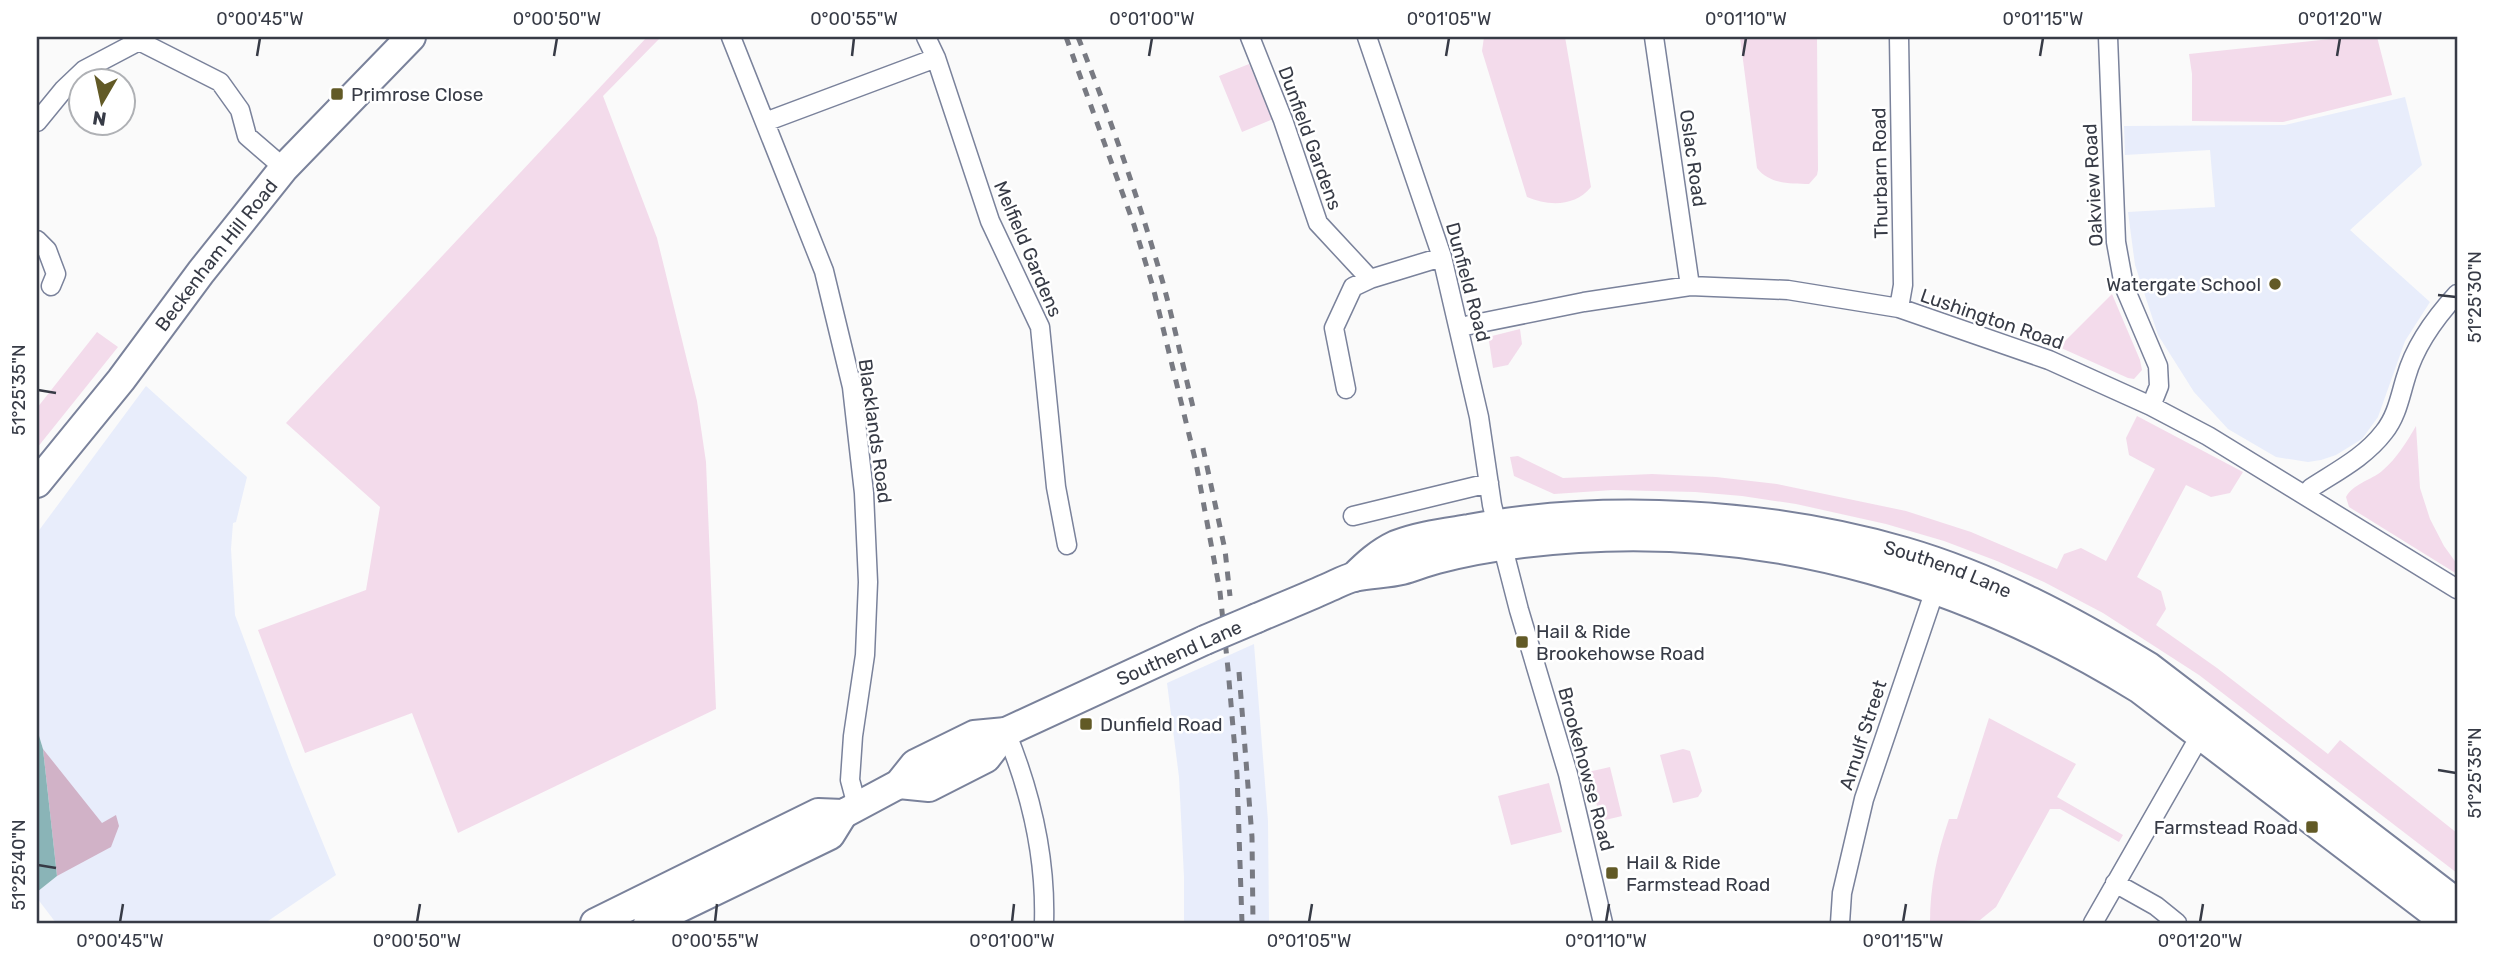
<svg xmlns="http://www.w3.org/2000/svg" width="2494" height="960" font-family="Rubik,sans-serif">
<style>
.built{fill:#e8edfb}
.green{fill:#f3dbeb}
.forest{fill:#d1b2c7}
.water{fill:#8ab4b7}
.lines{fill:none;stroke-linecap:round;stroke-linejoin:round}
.street-casing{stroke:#7a829b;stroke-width:21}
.primary-casing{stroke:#7a829b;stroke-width:32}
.street{stroke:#fff;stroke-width:18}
.primary{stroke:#fff;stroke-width:28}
.rail{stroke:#787a82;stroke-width:5;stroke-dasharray:9 9;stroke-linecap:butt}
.primary-bridge-casing{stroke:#7a829b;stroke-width:32;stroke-linecap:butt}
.primary-bridge{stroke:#fff;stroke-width:28}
.ticks{fill:none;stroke:#373b46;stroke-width:2.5}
.poi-dot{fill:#625a26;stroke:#fff;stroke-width:2.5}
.labels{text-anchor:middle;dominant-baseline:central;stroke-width:5;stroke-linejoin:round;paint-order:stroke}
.poi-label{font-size:19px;fill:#373b46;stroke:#fff;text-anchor:start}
.street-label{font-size:19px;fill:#373b46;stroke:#fff}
.neatline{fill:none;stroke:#373b46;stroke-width:2.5}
.ticks-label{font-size:18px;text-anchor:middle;fill:#373b46}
</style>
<rect width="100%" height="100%" fill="#fafafa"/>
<!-- built -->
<path class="built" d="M2405,97L2422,165L2350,230L2430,302L2405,341L2378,417L2362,439L2336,455L2321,460L2308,462L2276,457L2228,429L2194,392L2158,335L2135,265L2128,212L2215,207L2210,150L2125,155L2124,126L2285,125Z
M146,386L247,477L236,522L233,523L231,549L235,615L291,765L336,875L265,923H56L37,898V892L57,876L43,749L37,729V533Z
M1254,644L1268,821L1269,923H1184V877L1179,777L1167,683Z"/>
<!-- green -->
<path class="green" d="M647,37H661L603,96L657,238L697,401L706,462L716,709L458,833L412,713L305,753L258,630L366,590L380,507L286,423Z
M1484,37H1565L1591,187C1575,207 1548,206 1527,197L1482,51Z
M1740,37H1817L1818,170L1817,175L1809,184C1791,184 1769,184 1757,168Z
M2349,37H2377L2392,95L2283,122L2192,121V74L2189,54Z
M1249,64L1273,119L1242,132L1219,76Z
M2112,294L2140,360L2142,370L2134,379L2128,378L2059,347Z
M1520,329L1522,344L1508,365L1493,368L1489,341L1492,336Z
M97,332L118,347L37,448V408Z
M2137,416L2243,472L2230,493L2211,497L2186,485L2137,577L2161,591L2166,609L2156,625L2217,668L2328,754L2340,740L2457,833V873L2199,675L2103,613L2044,582L1997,561L1944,541L1886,524L1796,504L1742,496L1695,492L1613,490L1554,494L1514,476L1510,457L1518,456L1563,478L1652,474L1716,477L1777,484L1906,511L1971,532L2057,569L2064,554L2081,548L2106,561L2155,469L2129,455L2126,438Z
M2416,426L2420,488L2430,519L2444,546L2457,564V574L2349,507L2346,497C2353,484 2371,480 2382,471C2397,458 2406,443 2416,426Z
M1989,718L2076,764L2057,797L2123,835L2119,842L2060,809H2050L1996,907L1980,920L1930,923C1930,886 1937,854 1949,819H1957Z
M1683,749L1690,751L1702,791L1698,797L1673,803L1660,755Z
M1610,767L1622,816L1601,821L1588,772Z
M1549,783L1562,832L1511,845L1498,796Z"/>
<!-- forest -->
<path class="forest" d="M43,749L102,823L116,815L119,826L111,847L57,876Z"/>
<!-- water -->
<path class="water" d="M37,729L43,749L57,876L37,892Z"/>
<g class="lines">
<defs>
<path id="street" d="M731,37L824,271L852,387L864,493L868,582L865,655L853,736L850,780L857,806
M926,37L936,58L990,221L1040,327L1056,487L1067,545
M1250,37L1283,120L1318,223L1370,279L1442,257
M1367,37L1442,257L1479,417L1492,505L1519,610L1568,774L1603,923
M1654,37L1690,286
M1899,37L1903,285L1899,308
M2108,37L2116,242L2124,286L2158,366L2159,386L2151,406
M139,41L220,82L240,110L247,136L284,168
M37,122L64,89L84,70L139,41
M765,122L936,58
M37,240L47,250L56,274L51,286
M1460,327L1584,302L1690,286L1788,290L1899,308L2049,360L2151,406L2208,436L2457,589
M1346,389L1334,328L1353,287L1370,279
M2305,495L2311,488C2337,471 2365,457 2384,432C2397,416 2400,396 2406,377C2415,345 2435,318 2457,294
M1353,516L1489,483
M1006,732C1031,793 1046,857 1044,923
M2115,883L2156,906L2177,923
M1840,923L1842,893L1864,799L1938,581
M2093,923L2193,748L2207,731"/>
<g id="primary">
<path id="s1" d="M37,483L121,380L201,272L284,168L411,37"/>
<path id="s2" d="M1354,577C1367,564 1379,553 1396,545C1419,536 1445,533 1469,529C1606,503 1770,513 1905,552C1991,577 2073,621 2149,667L2457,903"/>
<path d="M1257,618C1280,608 1303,599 1325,589C1335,585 1345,579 1354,577C1370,573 1386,574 1402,570C1413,567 1425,562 1437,559C1482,547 1531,541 1578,538C1779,525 1970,584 2140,689L2447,923"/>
<path d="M899,784L929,787L986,758L1006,732"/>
<path d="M595,923L818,813L843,814L899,784L915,764L974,735L1006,732L1205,640"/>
<path d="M648,923L830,835L843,814"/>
</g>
</defs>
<!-- street casing -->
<use href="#street" class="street-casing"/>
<!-- primary casing -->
<use href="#primary" class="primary-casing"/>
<!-- street -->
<use href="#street" class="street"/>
<!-- primary -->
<use href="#primary" class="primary"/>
<!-- rail -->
<path class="rail" d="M1066,37L1134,225L1153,287L1196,463L1220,592L1228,669L1237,774L1242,923
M1078,37C1110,117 1139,200 1163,283C1174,324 1183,366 1193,407
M1203,448L1225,550L1230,596
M1239,672L1252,837L1253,923"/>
<defs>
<path id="primary-bridge" d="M1205,640L1257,618"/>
</defs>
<!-- primary-bridge casing -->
<use href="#primary-bridge" class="primary-bridge-casing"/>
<!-- primary-bridge -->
<use href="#primary-bridge" class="primary-bridge"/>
</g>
<!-- ticks -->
<path class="ticks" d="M257,56L260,38M554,56L557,38M852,56L854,38M1149,56L1152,38M1446,56L1449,38M1743,56L1746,38M2040,56L2043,38M2337,56L2340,38M2438,295L2456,297M38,390L56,393M2438,770L2456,773M38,865L56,868M120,922L123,904M417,922L420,904M715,922L717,904M1012,922L1014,904M1309,922L1312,904M1606,922L1609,904M1903,922L1906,904M2200,922L2203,904"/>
<!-- markers -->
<g class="poi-dot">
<rect x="330" y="87" width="14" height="14" rx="3.5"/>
<circle cx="2275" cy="284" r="7"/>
<rect x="1515" y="635" width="14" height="14" rx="3.5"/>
<rect x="1079" y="717" width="14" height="14" rx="3.5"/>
<rect x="2305" y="820" width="14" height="14" rx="3.5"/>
<rect x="1605" y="866" width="14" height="14" rx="3.5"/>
</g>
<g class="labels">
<!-- poi labels -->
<g class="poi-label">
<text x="351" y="94">Primrose Close</text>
<text x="2261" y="284" text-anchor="end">Watergate School</text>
<text x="1536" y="631">Hail &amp; Ride<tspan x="1536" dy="22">Brookehowse Road</tspan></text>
<text x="1100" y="724">Dunfield Road</text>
<text x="2298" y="827" text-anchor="end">Farmstead Road</text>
<text x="1626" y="862">Hail &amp; Ride<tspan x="1626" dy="22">Farmstead Road</tspan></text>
</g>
<!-- street labels -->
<g class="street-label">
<text transform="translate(1310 138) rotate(70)">Dunfield Gardens</text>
<text transform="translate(1693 158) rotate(82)">Oslac Road</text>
<text transform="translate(1880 173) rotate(-91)">Thurbarn Road</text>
<text transform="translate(2093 185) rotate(-93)">Oakview Road</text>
<text transform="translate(1028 249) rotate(67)">Melfield Gardens</text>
<text stroke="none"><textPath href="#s1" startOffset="290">Beckenham Hill Road</textPath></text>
<text transform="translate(1468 282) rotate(75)">Dunfield Road</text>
<text transform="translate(1992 319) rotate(19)">Lushington Road</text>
<text transform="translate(875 431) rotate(82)">Blacklands Road</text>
<text stroke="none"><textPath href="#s2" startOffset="614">Southend Lane</textPath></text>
<text transform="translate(1179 653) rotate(-24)">Southend Lane</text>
<text transform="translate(1863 735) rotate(-72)">Arnulf Street</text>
<text transform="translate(1586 769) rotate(75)">Brookehowse Road</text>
</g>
</g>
<!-- border -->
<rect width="2494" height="960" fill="none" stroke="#ffffff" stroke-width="77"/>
<!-- north arrow -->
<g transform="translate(102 102) rotate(189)"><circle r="33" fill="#ffffff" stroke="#afb1b5" stroke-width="2"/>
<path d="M0-5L12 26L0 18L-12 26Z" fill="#625a26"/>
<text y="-10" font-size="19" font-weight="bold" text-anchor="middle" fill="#373b46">N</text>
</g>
<rect x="38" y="38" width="2418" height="884" class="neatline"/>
<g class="ticks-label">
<text x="260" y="25">0°00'45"W</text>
<text x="557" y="25">0°00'50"W</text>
<text x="854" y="25">0°00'55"W</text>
<text x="1152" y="25">0°01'00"W</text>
<text x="1449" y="25">0°01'05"W</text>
<text x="1746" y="25">0°01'10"W</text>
<text x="2043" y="25">0°01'15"W</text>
<text x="2340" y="25">0°01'20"W</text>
<text transform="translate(2475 297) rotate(-90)" y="6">51°25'30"N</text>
<text transform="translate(19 390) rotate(-90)" y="6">51°25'35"N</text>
<text transform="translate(2475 773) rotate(-90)" y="6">51°25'35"N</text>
<text transform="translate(19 865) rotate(-90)" y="6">51°25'40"N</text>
<text x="120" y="947">0°00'45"W</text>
<text x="417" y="947">0°00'50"W</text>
<text x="715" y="947">0°00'55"W</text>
<text x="1012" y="947">0°01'00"W</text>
<text x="1309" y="947">0°01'05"W</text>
<text x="1606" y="947">0°01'10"W</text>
<text x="1903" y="947">0°01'15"W</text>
<text x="2200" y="947">0°01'20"W</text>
</g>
</svg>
